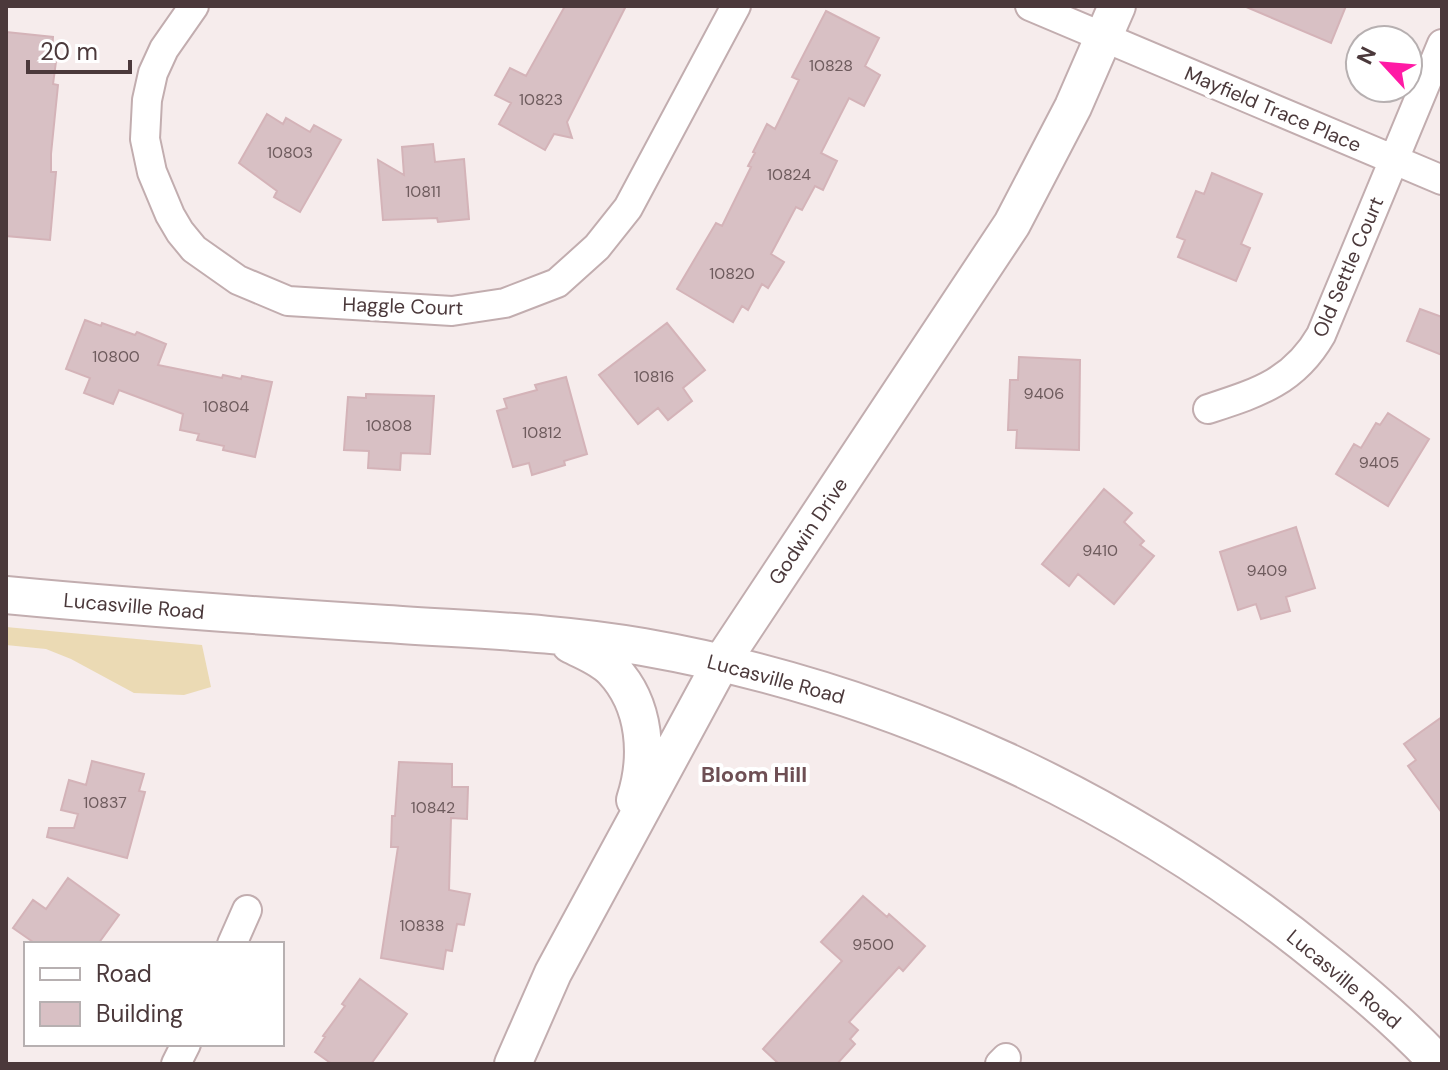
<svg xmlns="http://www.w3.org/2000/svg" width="1448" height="1070" font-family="'DM Sans',sans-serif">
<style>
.green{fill:#ebdab4}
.building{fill:#d8c0c4;stroke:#d4b3b8;stroke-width:2}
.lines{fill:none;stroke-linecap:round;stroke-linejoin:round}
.minor-casing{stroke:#c2adaf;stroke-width:32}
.tertiary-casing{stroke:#c2adaf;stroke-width:40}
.minor{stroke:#fff;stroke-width:28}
.tertiary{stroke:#fff;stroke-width:36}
.labels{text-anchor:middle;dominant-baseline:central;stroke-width:8;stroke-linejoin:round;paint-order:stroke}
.number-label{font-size:16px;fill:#6e5b5d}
.street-label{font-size:20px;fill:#4b393b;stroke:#fff}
.neighbourhood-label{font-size:22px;font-weight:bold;fill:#6e4f54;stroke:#fff}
</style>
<rect width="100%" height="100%" fill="#f6ecec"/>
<!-- green -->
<path class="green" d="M6,627L202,645L211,687L184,695L134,693L71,659L46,649L6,645Z"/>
<!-- building -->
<path class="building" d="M565,6H626L567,122L572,138L554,134L545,150L499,124L511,103L495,95L510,68L526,76Z
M1244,6H1346L1331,43Z
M826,11L879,38L865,66L880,75L864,106L849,98L821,153L837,161L823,190L815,186L802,210L796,207L771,254L784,262L768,288L762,284L748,310L742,306L733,322L677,289L716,223L722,226L751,167L748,166L755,153L753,152L767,124L775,129L799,80L792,77Z
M6,32L53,37L52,54H57L53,84L58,85L51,154V172H56L50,240L6,236Z
M267,114L283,124L286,118L310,132L314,125L341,140L300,212L274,197L277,191L239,163Z
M433,144L435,162L464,159L469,219L438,222L437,218L383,220L378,160L404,175L402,147Z
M1212,173L1262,194L1241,244L1250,248L1236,281L1178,257L1185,240L1177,237L1196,191L1204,194Z
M1420,309L1442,317V355L1407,341Z
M85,320L101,326L102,323L135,335L137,332L166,344L158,365L222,378L223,375L241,379L242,376L272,382L255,457L223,450L224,446L197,440L199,434L180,430L183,414L119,390L113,404L84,393L90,378L66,369Z
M667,323L705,370L683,388L692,401L668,420L658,408L638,424L599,375Z
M1019,357L1080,360L1079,450L1016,448L1017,430H1008L1010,380H1018Z
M566,377L587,454L564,461L565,465L532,475L529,463L513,467L497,411L507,408L504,399L537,390L535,385Z
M366,394L434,396L430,454L401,453L400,470L368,468L369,451L344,450L348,397L366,398Z
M1388,413L1429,439L1388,506L1336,474L1354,444L1361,448L1376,423L1380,425Z
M1104,489L1132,513L1124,522L1144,541L1140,545L1154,556L1114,604L1078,574L1069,586L1042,564Z
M1296,527L1315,588L1286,597L1290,611L1261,619L1256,604L1238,610L1220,552Z
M1442,717V813L1408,766L1416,760L1404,744Z
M92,761L144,774L139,791L145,792L127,858L47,837L49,828H74L78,814L61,810L69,780L86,785Z
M399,762L452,764V787H468L467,819L451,818L449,890L470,894L464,925L457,924L452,951L446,950L443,969L381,958L398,847H391L392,816H395Z
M68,878L119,915L98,944H36L13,928L33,900L46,909Z
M863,896L887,917L889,914L925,946L903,971L899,967L849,1022L858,1030L850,1039L855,1044L837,1064H779L763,1049L842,961L821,942Z
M360,979L407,1014L371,1064H332L315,1052L325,1037L323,1036L345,1006L342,1004Z"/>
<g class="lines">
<defs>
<path id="minor" d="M194,6L164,49L153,73L147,100L145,139L152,172L170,215L180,232L194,249L238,280L288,301L452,311L505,303L557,283L597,247L628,208L736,6
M1030,6L1442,180
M1208,409C1257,393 1294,382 1321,335L1442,44
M232,944L247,910
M176,1064L186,1044
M1000,1064L1006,1058"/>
<path id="tertiary" d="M6,595C133,607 260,616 387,624C472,630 559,632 643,647C893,691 1128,800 1324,960C1364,992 1404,1026 1439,1064
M570,644C585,652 602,658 613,670C646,705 649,757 635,800
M513,1064L553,973L721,663L1012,224L1073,107L1117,6"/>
</defs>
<!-- minor casing -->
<use href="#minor" class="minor-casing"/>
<!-- tertiary casing -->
<use href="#tertiary" class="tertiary-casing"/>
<!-- minor -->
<use href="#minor" class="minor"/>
<!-- tertiary -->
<use href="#tertiary" class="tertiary"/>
</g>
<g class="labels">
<!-- number labels -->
<g class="number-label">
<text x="831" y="65">10828</text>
<text x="541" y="99">10823</text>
<text x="290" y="152">10803</text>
<text x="789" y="174">10824</text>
<text x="423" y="191">10811</text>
<text x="732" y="273">10820</text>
<text x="116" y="356">10800</text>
<text x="654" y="376">10816</text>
<text x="1044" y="393">9406</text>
<text x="226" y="406">10804</text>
<text x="389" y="425">10808</text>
<text x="542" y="432">10812</text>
<text x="1379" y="462">9405</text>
<text x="1100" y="550">9410</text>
<text x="1267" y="570">9409</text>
<text x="105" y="802">10837</text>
<text x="433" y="807">10842</text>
<text x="422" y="925">10838</text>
<text x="873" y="944">9500</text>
</g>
<!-- street labels -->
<g class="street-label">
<text transform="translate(1273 109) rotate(23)">Mayfield Trace Place</text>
<text transform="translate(1348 267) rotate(-67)">Old Settle Court</text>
<text transform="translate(403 306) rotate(2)">Haggle Court</text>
<text transform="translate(808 531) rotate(-56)">Godwin Drive</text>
<text transform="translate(134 606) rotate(5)">Lucasville Road</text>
<text transform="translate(776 679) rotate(15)">Lucasville Road</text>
<text transform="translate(1344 979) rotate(40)">Lucasville Road</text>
</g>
<!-- neighbourhood labels -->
<g class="neighbourhood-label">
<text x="754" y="774">Bloom Hill</text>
</g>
</g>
<!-- border -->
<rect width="1448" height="1070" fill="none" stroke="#4b393b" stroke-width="16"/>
<!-- legend -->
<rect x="24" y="942" width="260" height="104" fill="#ffffff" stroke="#b7b0b1" stroke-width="2"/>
<rect x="40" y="968" width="40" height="12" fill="#ffffff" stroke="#b7b0b1" stroke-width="2"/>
<text x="96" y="982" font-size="24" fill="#4b393b">Road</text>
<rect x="40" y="1002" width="40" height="24" fill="#d8c0c4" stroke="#b7b0b1" stroke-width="2"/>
<text x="96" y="1022" font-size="24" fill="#4b393b">Building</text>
<!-- north arrow -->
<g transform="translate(1384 64) rotate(296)"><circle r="38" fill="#ffffff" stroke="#b7b0b1" stroke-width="2"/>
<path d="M0-6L14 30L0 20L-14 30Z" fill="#ff1aa5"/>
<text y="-12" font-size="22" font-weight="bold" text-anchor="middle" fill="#4b393b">N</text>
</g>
<!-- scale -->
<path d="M28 60v12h102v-12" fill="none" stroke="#4b393b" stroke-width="4"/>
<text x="40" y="60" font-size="24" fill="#4b393b" stroke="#ffffff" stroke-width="6" paint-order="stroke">20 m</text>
</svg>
